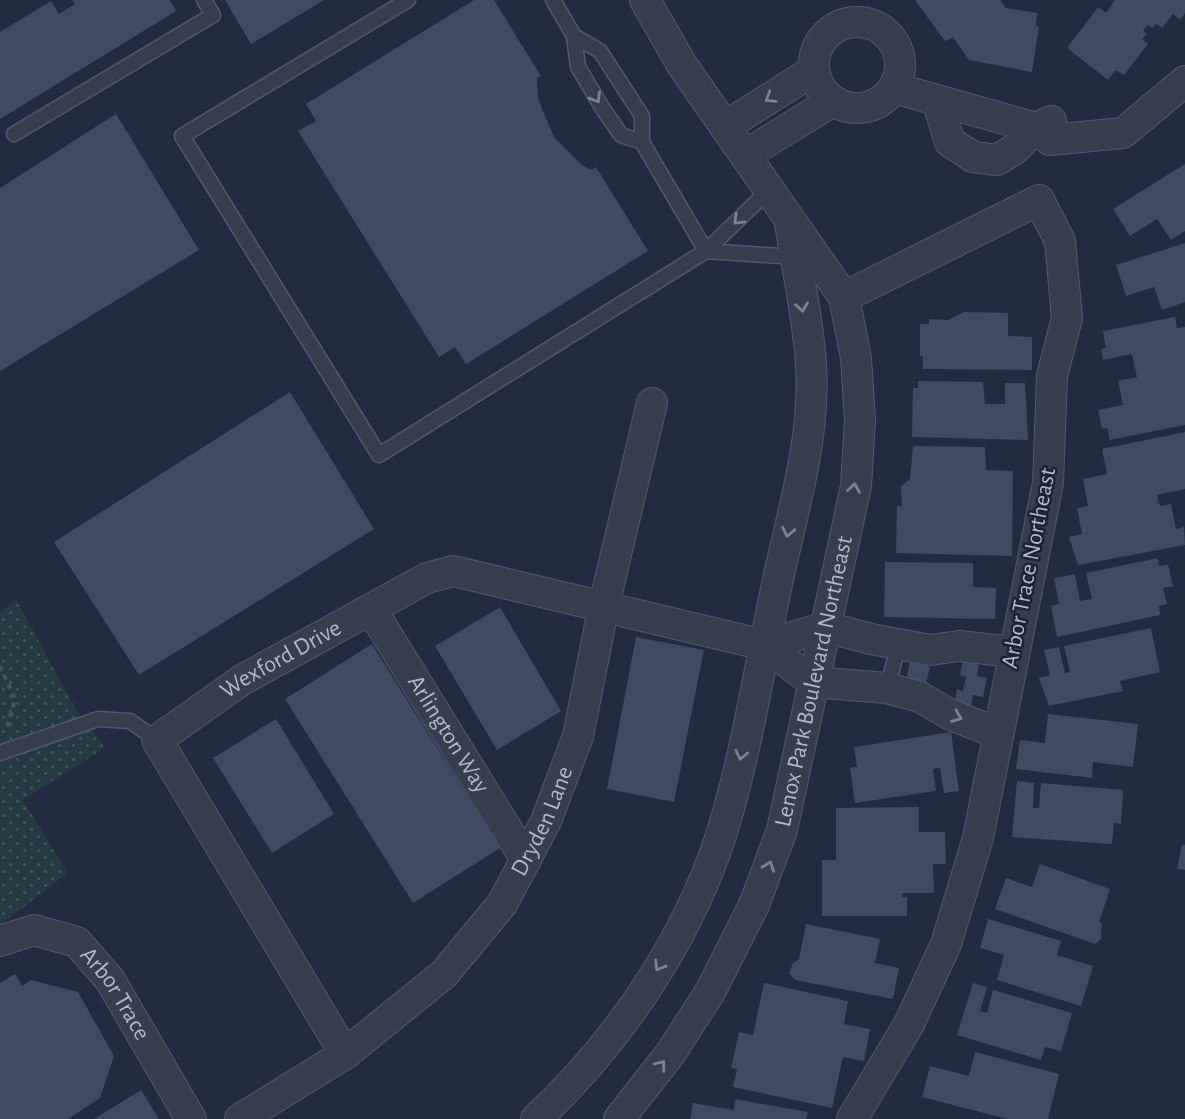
<svg xmlns="http://www.w3.org/2000/svg" width="1185" height="1119" font-family="'Alegreya Sans',sans-serif">
<style>
.park{fill:url(#park-dots)}
.building{fill:#414a63}
.lines{fill:none;stroke-linecap:round;stroke-linejoin:round}
.service-casing{stroke:#52596b;stroke-width:17}
.minor-casing{stroke:#52596b;stroke-width:32}
.path{stroke:#43575f;stroke-width:4.5;stroke-dasharray:5 5;stroke-linecap:butt}
.service{stroke:#373e50;stroke-width:14}
.minor{stroke:#373e50;stroke-width:30}
.oneway{stroke:#7b8294}
.labels{text-anchor:middle;dominant-baseline:central;stroke-width:5;stroke-linejoin:round;paint-order:stroke}
.street-label{font-size:24px;fill:#b3b9cb;stroke:#1c2336}
</style>
<defs>
<pattern id="park-dots" width="8" height="8" patternUnits="userSpaceOnUse" patternTransform="scale(1.75)"><rect width="8" height="8" fill="#253a42"/><path d="M2 2h.1M6 6h.1" fill="none" stroke="#42545c" stroke-width="1.8" stroke-linecap="round"/></pattern>
</defs>
<rect width="100%" height="100%" fill="#222b41"/>
<!-- park -->
<path class="park" d="M16,599L74,706L105,748L23,800L68,873L0,925V613Z"/>
<!-- building -->
<path class="building" d="M72,0H170L176,11L0,119V32L51,1L59,14L75,4Z
M225,0H324L251,44Z
M474,0H494L541,76L537,78L538,99L554,137L583,166L591,170L596,167L648,251L466,364L455,347L439,357L298,131L316,121L306,104Z
M915,0H1000L1006,8L1037,13L1036,26L1039,27L1032,72L969,60L953,37L945,41Z
M1115,0H1185V13L1180,20L1173,14L1162,28L1156,24L1152,28L1148,25L1143,31L1147,34L1142,39L1148,44L1124,75L1116,70L1108,80L1067,48L1098,7L1106,13Z
M116,114L199,250L0,371V188Z
M1185,164V231L1171,240L1157,219L1130,236L1113,209Z
M1185,243V302L1162,310L1154,287L1126,296L1116,265Z
M964,312L1008,313V336L1032,337V370L923,369V356H920V324H929V319L948,320Z
M1175,317L1177,328L1185,327V425L1110,440L1107,428L1102,429L1098,410L1123,405L1118,381L1137,377L1132,354L1103,360L1101,349L1106,348L1103,331Z
M918,381L983,382L985,404H1005V383H1025L1028,440L912,437L913,388H918Z
M290,392L374,529L139,675L54,542Z
M1185,432V489L1157,495L1160,506L1171,504L1176,529L1184,527L1185,545L1078,565L1069,537L1082,534L1077,508L1088,506L1083,479L1107,474L1102,449Z
M913,446L985,447L986,470L1013,471L1012,556L896,553L897,506H902L901,486L910,479Z
M1158,558L1159,566L1168,565L1173,586L1163,588L1167,604L1159,606L1160,615L1057,637L1051,606L1059,604L1054,578L1075,574L1080,601L1092,599L1086,573Z
M885,562L973,563V587L996,588L995,619L884,617Z
M500,607L561,711L497,750L435,646Z
M1151,628L1160,672L1120,681L1123,691L1049,706L1039,678L1050,675L1044,650L1059,647L1065,673L1070,672L1064,646Z
M636,637L704,650L674,802L607,789Z
M372,644L500,848L413,903L285,699Z
M963,661L979,665L977,676L987,678L983,697L973,695L971,708L954,704L957,689L963,691L966,677L960,675Z
M910,662L930,667L926,684L906,680Z
M1048,714L1138,724L1133,767L1093,762L1092,778L1016,769L1020,740L1045,743Z
M276,719L334,814L272,853L213,758Z
M951,732L959,791L944,793L940,768L933,769L936,791L855,803L850,768L857,767L854,747Z
M1017,781L1034,783L1033,808H1039L1041,783L1123,790L1121,824L1114,823L1112,844L1012,837Z
M919,807V832H945L946,864H933L934,893H902V897H907V916H822V860H836V808Z
M1182,844L1185,845V870L1177,869Z
M1040,864L1110,889L1099,922L1102,924L1101,939L1095,944L995,909L1006,878L1032,887Z
M988,919L1061,941L1057,955L1093,966L1081,1006L997,980L1004,955L980,948Z
M806,924L880,939L875,963L899,968L893,999L795,980L789,973L793,963L799,959Z
M15,974L22,986L31,980L78,992L114,1056L100,1098L68,1119H0V983Z
M764,983L848,1001L844,1024L870,1029L864,1061L843,1057L832,1108L733,1087L737,1069L731,1068L739,1032L753,1035Z
M973,983L987,987L980,1011L987,1013L993,990L1072,1013L1061,1051L1045,1047L1041,1060L957,1035Z
M975,1052L1059,1074L1048,1119H1007L922,1097L930,1066L969,1076Z
M141,1090L159,1119H94Z
M735,1099L808,1112L806,1119H690L693,1103L734,1110Z"/>
<g class="lines">
<defs>
<path id="service" d="M408,0L182,136L379,455L706,251L770,189
M553,0L574,36L578,67L603,109L621,135L642,142
M574,36L600,51L642,116V142L706,251
M14,134L213,15L204,0
M706,251L795,257
M887,688L899,645
M0,753L98,719L130,721L157,740"/>
<g id="minor">
<circle cx="857" cy="65" r="43"/>
<path d="M894,88L1036,128L1050,140L1123,133L1185,81"/>
<path d="M937,100L950,142L973,157L997,160L1015,149L1036,128L1051,121"/>
<path d="M726,126L814,70"/>
<path d="M747,154L833,101"/>
<path d="M844,297L1039,200L1060,241L1067,318L1052,376L1048,483L978,838L946,944L909,1024L852,1119"/>
<path id="s1" d="M371,609L526,860"/>
<path d="M764,645L826,627L871,639L930,650L959,646L1013,652"/>
<path id="s2" d="M0,941L34,930L77,942L110,980L191,1119"/>
<path id="s3" d="M345,1054L157,740L242,680L427,578L453,571L764,645L813,682L887,688L920,697L949,714L997,733"/>
<path id="s4" d="M240,1119L345,1054L444,974L502,904L546,821L578,736L604,605L652,403"/>
<path d="M536,1119C623,1038 696,928 728,812C749,737 761,660 777,584C792,513 816,438 811,364C808,317 797,269 790,223"/>
<path id="s5" d="M619,1119L670,1054L710,992L754,905L782,830L856,486L860,421L856,358L844,297L682,65L645,0"/>
</g>
</defs>
<!-- service casing -->
<use href="#service" class="service-casing"/>
<!-- minor casing -->
<use href="#minor" class="minor-casing"/>
<!-- path -->
<path class="path" d="M0,666L15,699L7,729"/>
<!-- service -->
<use href="#service" class="service"/>
<!-- minor -->
<use href="#minor" class="minor"/>
</g>
<!-- one-way arrows -->
<defs><path id="oneway-chevron" d="M-2-3.5L2.5 0L-2 3.5" fill="none" stroke-width="1.6" stroke-linecap="round" stroke-linejoin="round" transform="scale(1.75)"/></defs>
<g class="oneway">
<use href="#oneway-chevron" transform="translate(596 98) rotate(59)"/>
<use href="#oneway-chevron" transform="translate(770 98) rotate(148)"/>
<use href="#oneway-chevron" transform="translate(738 220) rotate(136)"/>
<use href="#oneway-chevron" transform="translate(802 307) rotate(82)"/>
<use href="#oneway-chevron" transform="translate(854 488) rotate(-81)"/>
<use href="#oneway-chevron" transform="translate(788 532) rotate(102)"/>
<use href="#oneway-chevron" transform="translate(957 717) rotate(22)"/>
<use href="#oneway-chevron" transform="translate(741 755) rotate(103)"/>
<use href="#oneway-chevron" transform="translate(769 866) rotate(-70)"/>
<use href="#oneway-chevron" transform="translate(659 966) rotate(121)"/>
<use href="#oneway-chevron" transform="translate(661 1065) rotate(-52)"/>
</g>
<g class="labels">
<!-- street labels -->
<g class="street-label">
<text transform="translate(1029 568) rotate(-79)">Arbor Trace Northeast</text>
<text stroke="none"><textPath href="#s3" startOffset="514">Wexford Drive</textPath></text>
<text stroke="none"><textPath href="#s5" startOffset="486">Lenox Park Boulevard Northeast</textPath></text>
<text stroke="none"><textPath href="#s1" startOffset="147">Arlington Way</textPath></text>
<text stroke="none"><textPath href="#s4" startOffset="434">Dryden Lane</textPath></text>
<text stroke="none"><textPath href="#s2" startOffset="145">Arbor Trace</textPath></text>
</g>
</g>
</svg>
